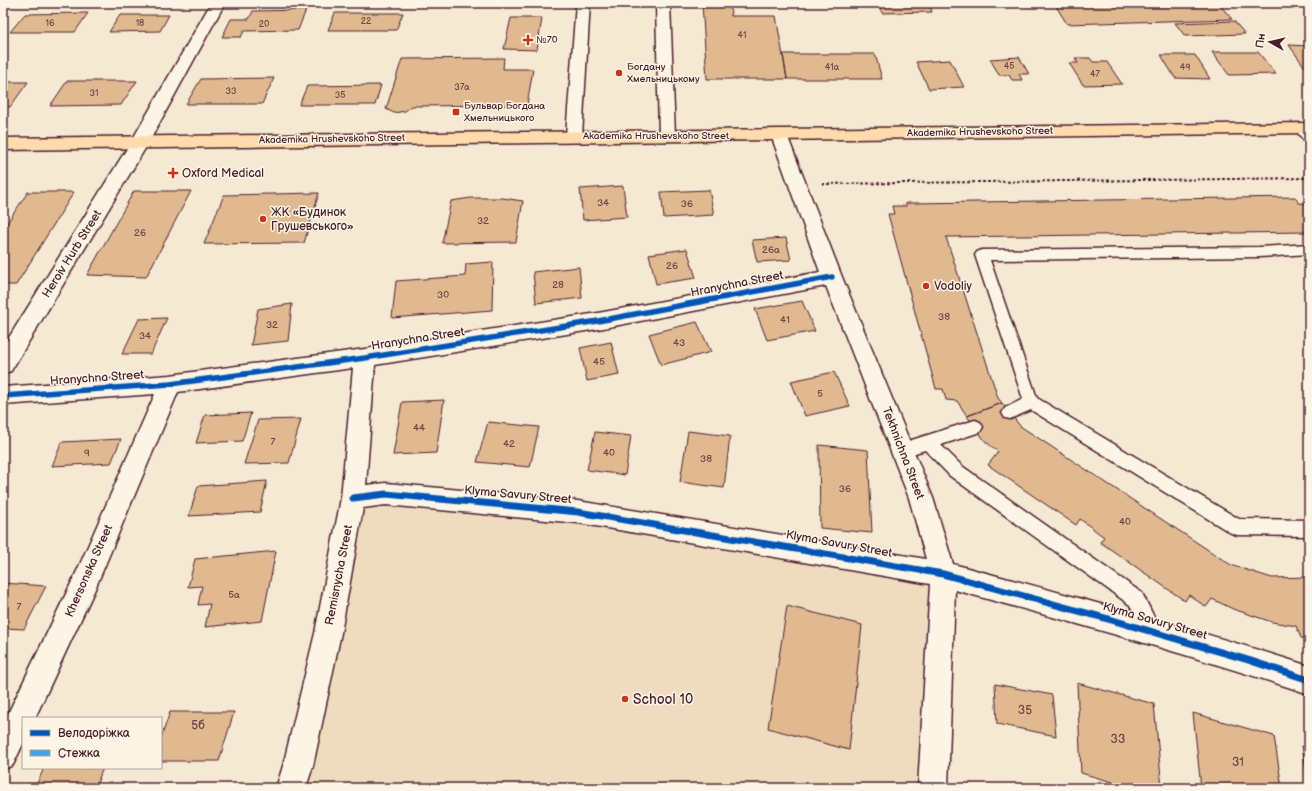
<svg xmlns="http://www.w3.org/2000/svg" width="1312" height="791" font-family="'Balsamiq Sans',sans-serif">
<style>
.built{fill:#efdbc0}
.building{fill:#e0b991;stroke:#4a1f2b}
.lines{fill:none;stroke-linecap:round;stroke-linejoin:round}
.service-casing{stroke:#4a1f2b;stroke-width:3}
.minor-casing{stroke:#4a1f2b;stroke-width:3}
.primary-casing{stroke:#4a1f2b;stroke-width:3}
.path{stroke:#4a1f2b;stroke-width:2;stroke-dasharray:3 2;stroke-linecap:butt}
.service{fill:#fcf5e5;fill-rule:evenodd}
.minor{fill:#fcf5e5;fill-rule:evenodd}
.primary{fill:#fedbac;fill-rule:evenodd}
.quiet{stroke:#40a2eb;stroke-width:3.5;stroke-dasharray:8 3.5;stroke-linecap:butt}
.cycleway-far1-casing{stroke:#fcf5e5;stroke-width:8}
.cycleway-casing{stroke:#fcf5e5;stroke-width:10}
.cycleway-far1{stroke:#0057b8;stroke-width:5.5}
.cycleway{stroke:#0057b8;stroke-width:7}
.poi-dot{fill:#c8321e;stroke:#fcf5e5;stroke-width:1.5}
.labels{text-anchor:middle;dominant-baseline:central;stroke-width:3;stroke-linejoin:round;paint-order:stroke}
.far-number-label{font-size:9px;fill:#704644}
.far-poi-label{font-size:10px;fill:#4a1f2b;stroke:#fcf5e5;text-anchor:start}
.far-street-label{font-size:10px;fill:#4a1f2b;stroke:#fcf5e5}
.number-label{font-size:10px;fill:#704644}
.poi-label{font-size:12px;fill:#4a1f2b;stroke:#fcf5e5;text-anchor:start}
.street-label{font-size:12px;fill:#4a1f2b;stroke:#fcf5e5}
.near-number-label{font-size:12px;fill:#704644}
.near-poi-label{font-size:14px;fill:#4a1f2b;stroke:#fcf5e5;text-anchor:start}
</style>
<rect width="100%" height="100%" fill="#f6e9d4"/>
<filter id="ink" filterUnits="userSpaceOnUse"><feTurbulence type="fractalNoise" baseFrequency=".025" numOctaves="2"/><feDisplacementMap in="SourceGraphic" scale="8" xChannelSelector="R" yChannelSelector="G"/><feConvolveMatrix kernelMatrix="1 2 1 2 8 2 1 2 1" color-interpolation-filters="sRGB"/></filter>
<g filter="url(#ink)">
<!-- built -->
<path class="built" d="M386,494L943,574L933,788H291L353,498Z"/>
<!-- building -->
<path class="building" d="M702,3H730L731,16H776L787,79H707Z
M878,3H929L932,12L882,13Z
M946,3H1025L947,4Z
M1054,3H1218L1232,19L1067,24Z
M306,10L298,30L244,31L241,37H222L231,19H249L253,11Z
M88,13L75,32H10L25,14Z
M335,13H403L396,30H328Z
M120,15H169L160,31L109,32Z
M511,18H542L537,50L504,49Z
M1234,21L1245,34L1185,36L1175,23Z
M1289,45L1309,46V66H1304Z
M1212,52H1258L1276,74L1229,75Z
M783,54H875L882,79H787Z
M1161,55H1195L1210,79L1175,78Z
M1019,57L1029,74H1019L1022,80H1012L1009,75H999L990,59Z
M504,58L503,69H533L527,105L412,106L405,111L394,113L386,109L402,59Z
M1075,58H1090L1093,62H1107L1122,84L1083,85L1069,63H1078Z
M950,60L964,87L929,89L916,62Z
M274,78L262,104H186L201,79Z
M67,81H137L121,105L50,106Z
M3,82H28L10,107H3Z
M381,85L375,105H299L307,86Z
M623,186L627,217L583,220L580,189Z
M709,190L714,215L664,218L661,192Z
M134,191H191L146,277L87,275Z
M28,192H74L16,285H3V229Z
M319,193L304,243L204,244L224,195Z
M1295,197L1299,203L1309,204V228H1306L1308,232L946,237L998,398L1002,403L967,416L957,401L946,400L943,389H936L888,214H894L892,206H906V203H914Z
M471,198H502L523,201L516,242L442,243L451,201Z
M786,238L791,260L757,262L752,240Z
M687,249L696,278L656,284L649,254Z
M493,262L492,310L392,318L396,281L465,276L466,264Z
M579,267L582,298L536,303L533,272Z
M802,301L815,331L767,340L755,309Z
M292,304L288,341L251,345L258,309Z
M167,318L151,354H122L139,319Z
M697,322L711,352L661,365L649,334Z
M611,342L619,375L587,381L580,348Z
M834,372L850,406L805,416L791,381Z
M444,400L436,453L393,455L402,402Z
M1002,403L1020,426L1231,565L1272,578L1309,577V639L1301,638L1296,626L1272,622L1233,609L1212,599L1206,607L1189,595L1185,601L1100,542L1104,537L1080,519L1076,525L988,465L998,452L985,441L967,416Z
M251,413L242,441L196,443L205,415Z
M301,419L289,463L244,464L258,420Z
M488,422L539,427L530,467L477,462Z
M688,431L730,436L724,488L680,482Z
M595,432L631,436L625,475L587,470Z
M121,439L111,463L52,466L62,442Z
M819,445L868,450L872,533L820,528Z
M267,481L260,512L189,516L198,486Z
M276,551L262,621L205,627L210,604L198,605L202,586L188,587L195,559Z
M3,583L46,586L24,629L3,628Z
M787,606L862,625L849,750L768,728Z
M1077,683L1154,704L1162,788H1134L1081,773Z
M995,684L1052,695L1056,736L997,724Z
M170,712H234L219,761H161V738Z
M1193,713L1274,736L1282,788H1201Z
M1302,746L1309,748V788Z
M44,768H103L95,788H35Z"/>
<g class="lines">
<defs>
<path id="service" d="M1300,124C1309,127 1309,134 1309,143L1305,142L1294,128L1296,125Z
M1309,244V254L1259,257L990,260L1037,398L1239,519L1309,520V536L1237,535L1231,533L1031,410L1010,419L1005,418L1002,413L1005,408L1023,399L975,255L977,252L982,250L1259,247Z
M975,420L980,422L983,427L980,432L941,445L962,466L1142,593L1161,631L1158,637L1152,640L1146,637L1130,605L950,476L925,450L902,457L896,455L894,450L896,445Z"/>
<path id="minor" d="M211,3H225L149,142L11,371L3,374V347L131,142Z
M576,3H590L582,136L580,140L574,141L568,140L566,136Z
M656,3H670L675,136L673,140L667,141L661,140L659,136Z
M779,130L785,131L787,135L842,277L933,498L953,564C1072,596 1191,628 1309,666V694C1192,655 1074,623 955,590L948,788H918L930,584L578,523L386,505L363,508L341,633L313,766L306,788H276L283,766L315,633L341,498L353,368L178,392L95,589L35,718H23V744L13,765L3,770V724L77,571L155,394L3,405V387L170,375L365,349L598,313L820,272L771,135L773,131ZM826,286L909,498L926,559L578,501L386,483L366,485L375,365L598,329Z"/>
<path id="primary" d="M1309,123V133L3,150V138Z"/>
</defs>
<!-- service casing -->
<use href="#service" class="service-casing"/>
<!-- minor casing -->
<use href="#minor" class="minor-casing"/>
<!-- primary casing -->
<use href="#primary" class="primary-casing"/>
<!-- path -->
<path class="path" d="M822,184L1309,178"/>
<!-- service -->
<use href="#service" class="service"/>
<!-- minor -->
<use href="#minor" class="minor"/>
<!-- primary -->
<use href="#primary" class="primary"/>
<!-- quiet -->
<path class="quiet" d="M583,6L593,3"/>
<defs>
<path id="cycleway-far1" d="M3,396L170,384L365,358L598,321L832,277"/>
<path id="cycleway" d="M353,498L386,494L578,512L943,574L1112,620L1248,660L1309,680"/>
</defs>
<!-- cycleway-far1 casing -->
<use href="#cycleway-far1" class="cycleway-far1-casing"/>
<!-- cycleway casing -->
<use href="#cycleway" class="cycleway-casing"/>
<!-- cycleway-far1 -->
<use href="#cycleway-far1" class="cycleway-far1"/>
<!-- cycleway -->
<use href="#cycleway" class="cycleway"/>
</g>
</g>
<!-- markers -->
<g class="poi-dot">
<path d="M526 34h4v4h4v4h-4v4h-4v-4h-4v-4h4z"/>
<circle cx="619" cy="73" r="4"/>
<rect x="452" y="108" width="8" height="8" rx="2"/>
<path d="M171 167h4v4h4v4h-4v4h-4v-4h-4v-4h4z"/>
<circle cx="263" cy="219" r="4"/>
<circle cx="926" cy="286" r="4"/>
<circle cx="625" cy="699" r="4"/>
</g>
<g class="labels">
<!-- far-number labels -->
<g class="far-number-label">
<text x="366" y="21">22</text>
<text x="50" y="23">16</text>
<text x="140" y="23">18</text>
<text x="264" y="24">20</text>
<text x="742" y="35">41</text>
<text x="1009" y="66">45</text>
<text x="832" y="67">41а</text>
<text x="1185" y="67">49</text>
<text x="1095" y="74">47</text>
<text x="462" y="87">37а</text>
<text x="231" y="91">33</text>
<text x="94" y="93">31</text>
<text x="340" y="95">35</text>
</g>
<!-- far-poi labels -->
<g class="far-poi-label">
<text x="536" y="40">№70</text>
<text x="627" y="67">Богдану<tspan x="627" dy="12">Хмельницькому</tspan></text>
<text x="464" y="106">Бульвар Богдана<tspan x="464" dy="12">Хмельницького</tspan></text>
</g>
<!-- far-street labels -->
<g class="far-street-label">
<text transform="translate(980 132) rotate(-1)">Akademika Hrushevskoho Street</text>
<text x="656" y="136">Akademika Hrushevskoho Street</text>
<text transform="translate(332 139) rotate(-1)">Akademika Hrushevskoho Street</text>
</g>
<!-- number labels -->
<g class="number-label">
<text x="603" y="203">34</text>
<text x="687" y="204">36</text>
<text x="483" y="221">32</text>
<text x="140" y="233">26</text>
<text x="771" y="250">26а</text>
<text x="672" y="266">26</text>
<text x="558" y="285">28</text>
<text x="443" y="295">30</text>
<text x="944" y="317">38</text>
<text x="785" y="320">41</text>
<text x="272" y="325">32</text>
<text x="145" y="336">34</text>
<text x="679" y="343">43</text>
<text x="599" y="362">45</text>
<text x="820" y="394">5</text>
<text x="419" y="428">44</text>
<text x="273" y="442">7</text>
<text x="509" y="444">42</text>
<text x="87" y="453">9</text>
<text x="609" y="453">40</text>
<text x="706" y="459">38</text>
<text x="845" y="489">36</text>
<text x="1125" y="522">40</text>
<text x="234" y="595">5а</text>
<text x="19" y="607">7</text>
</g>
<!-- poi labels -->
<g class="poi-label">
<text x="182" y="173">Oxford Medical</text>
<text x="271" y="212">ЖК «Будинок<tspan x="271" dy="14">Грушевського»</tspan></text>
<text x="934" y="286">Vodoliy</text>
</g>
<!-- street labels -->
<g class="street-label">
<text transform="translate(72 254) rotate(-58)">Heroiv Hurb Street</text>
<text transform="translate(737 284) rotate(-11)">Hranychna Street</text>
<text transform="translate(418 339) rotate(-9)">Hranychna Street</text>
<text transform="translate(97 378) rotate(-4)">Hranychna Street</text>
<text transform="translate(903 453) rotate(69)">Tekhnichna Street</text>
<text transform="translate(518 495) rotate(5)">Klyma Savury Street</text>
<text transform="translate(839 544) rotate(10)">Klyma Savury Street</text>
<text transform="translate(89 571) rotate(-66)">Khersonska Street</text>
<text transform="translate(339 575) rotate(-79)">Remisnycha Street</text>
<text transform="translate(1155 621) rotate(16)">Klyma Savury Street</text>
</g>
<!-- near-number labels -->
<g class="near-number-label">
<text x="1025" y="710">35</text>
<text x="198" y="725">5б</text>
<text x="1118" y="739">33</text>
<text x="1238" y="762">31</text>
</g>
<!-- near-poi labels -->
<g class="near-poi-label">
<text x="633" y="699">School 10</text>
</g>
</g>
<!-- margin -->
<rect width="1312" height="791" fill="none" stroke="#fcf5e5" stroke-width="16"/>
<rect x="8" y="8" width="1296" height="775" fill="none" stroke="#4a1f2b" stroke-width="1.5" filter="url(#ink)"/>
<!-- legend -->
<rect x="22" y="717" width="140" height="52" fill="#fcf5e5" stroke="#b59f9b"/>
<rect x="30" y="730" width="20" height="6" fill="#0057b8" stroke="#b59f9b"/>
<text x="58" y="737" font-size="12" fill="#4a1f2b">Велодоріжка</text>
<rect x="30" y="750" width="20" height="6" fill="#40a2eb" stroke="#b59f9b"/>
<text x="58" y="757" font-size="12" fill="#4a1f2b">Стежка</text>
<!-- north arrow -->
<g transform="translate(1270 42) rotate(278)" stroke="#fcf5e5" stroke-width="3" paint-order="stroke">
<path d="M0-3L7 15L0 10L-7 15Z" fill="#4a1f2b"/>
<text y="-6" font-size="11" font-weight="bold" text-anchor="middle" fill="#4a1f2b">Пн</text>
</g>
</svg>
